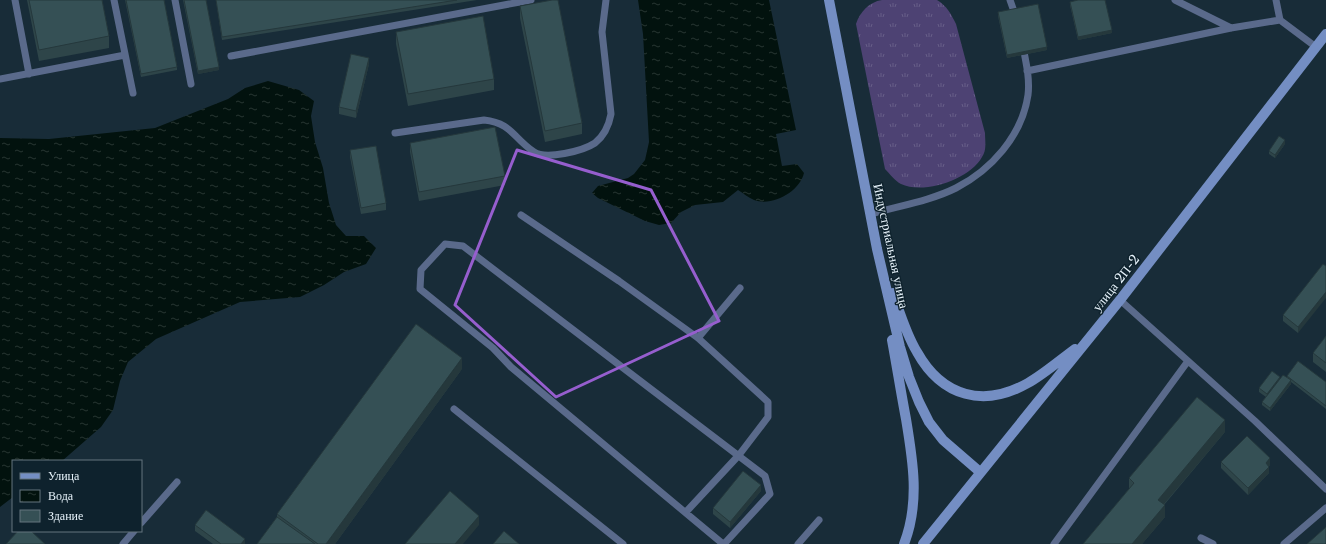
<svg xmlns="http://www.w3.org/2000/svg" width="1326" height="544" font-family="'Libre Baskerville',serif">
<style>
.grass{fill:url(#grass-tufts)}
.water{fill:url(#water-ripples)}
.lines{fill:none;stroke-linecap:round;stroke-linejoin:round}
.service{stroke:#5a6a8b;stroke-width:7}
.secondary{stroke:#748ec3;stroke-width:10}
.wall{fill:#2e4549}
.shaded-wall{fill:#25383c}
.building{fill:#355055;stroke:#25383c}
.marked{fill:none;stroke:#965ece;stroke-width:3;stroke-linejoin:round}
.labels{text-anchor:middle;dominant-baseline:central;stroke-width:3;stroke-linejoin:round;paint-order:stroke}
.street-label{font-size:13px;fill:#e6f2fa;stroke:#0e222d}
</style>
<defs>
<pattern id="grass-tufts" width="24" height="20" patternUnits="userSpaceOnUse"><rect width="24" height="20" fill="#4d4273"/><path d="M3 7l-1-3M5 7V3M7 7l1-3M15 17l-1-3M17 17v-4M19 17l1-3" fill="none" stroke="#675e88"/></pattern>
<pattern id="water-ripples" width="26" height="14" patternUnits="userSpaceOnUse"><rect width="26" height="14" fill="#02120e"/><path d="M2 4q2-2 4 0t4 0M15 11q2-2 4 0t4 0" fill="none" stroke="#273532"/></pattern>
</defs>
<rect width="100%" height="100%" fill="#182c38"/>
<!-- grass -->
<path class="grass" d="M882,0H937C947,6 951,14 956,24L985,133C985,141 987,150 982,157C970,179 924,195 901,184C895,181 890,174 885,169L856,24C860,12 869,2 882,0Z"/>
<!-- water -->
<path class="water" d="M638,0H769L796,130L776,134L782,166L797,164L804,173C800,191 773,207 754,200C749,198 743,193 738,190L723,202L695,205L681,212L671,223L659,225L645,221L598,198L592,193L598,186L628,178L634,174L645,160L649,142L643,34Z
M268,81L299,90L314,101L311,116L315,142L323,168L329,203L336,225L346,236H364L376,248L366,264L344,272L324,285L300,297L240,302L156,339L128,362L120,381L113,410L101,427L62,461H13V497L0,507V138L49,139L155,128L228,99L245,88Z"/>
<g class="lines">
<!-- service -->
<path class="service" d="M15,0L29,74
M114,0L133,93
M175,0L191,84
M1010,0L1016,17
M1175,0L1231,28
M1276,0L1280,20
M231,56L531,0
M1027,71L1231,28L1280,20L1316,47
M0,79L125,55
M395,133L484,120C512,123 513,138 534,152C546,160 583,151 595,143C605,135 609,125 611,114L602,32L606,0
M871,214C898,206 930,201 956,188C991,170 1022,136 1028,95C1030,79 1026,62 1023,47
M521,215L619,281L698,338L768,402V417L739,455L686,512
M1120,300L1255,421L1326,489
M698,338L740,288
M454,409L623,544
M141,523L177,482
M1201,538L1213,544
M123,544L134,531
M723,544L511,367L493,348L420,289L421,270L445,244L463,246L765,476L770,494L724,544
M798,544L819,520
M1054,544L1188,361
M1284,544L1326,508"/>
<!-- secondary -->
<path class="secondary" d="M829,0L877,249L900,347L909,377L919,402L929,422L943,440L980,472
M893,293C900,313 906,334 917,352C942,397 984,408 1028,383C1044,374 1060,360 1075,349
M892,340C897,367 901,393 906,419C913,461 920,503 904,544
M923,544L1120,300L1326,34"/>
</g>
<!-- wall -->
<path class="wall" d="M27,0H102L109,36V48L39,61Z
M125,0H164L177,67V70L141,77Z
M183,0H206L219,70L198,74Z
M216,0H477L222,40Z
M1070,2L1112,33L1078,40L1070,5Z
M520,6L582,123V134L545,142L520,18Z
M998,12L1047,50L1007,58L998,16Z
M396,32L494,79V90L408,106L396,44Z
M369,64L356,118L339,114V107Z
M410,143L505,176V185L419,201L410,152Z
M1285,144L1275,158L1269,154V151Z
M350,150L386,203V210L361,214L350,157Z
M1326,266L1298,333L1283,321V315Z
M1326,336V372L1313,362V353Z
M462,369L335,544H257L277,517V514Z
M1287,376L1326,382V409L1291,382V384L1270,411L1262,405V402L1266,397L1259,392V388L1280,380L1287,377Z
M1225,432L1164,505L1165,517L1142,544H1083L1129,489V478Z
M1221,462L1270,465L1269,466V473L1248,495L1221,468Z
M761,491L730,528L713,514V508Z
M195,525L245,544H213L195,531Z"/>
<!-- shaded-wall -->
<path class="shaded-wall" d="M1112,30V33L1078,40V37Z
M1047,47V50L1007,58V55Z
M369,58V64L356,118V111Z
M219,67V70L198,74V71Z
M1285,140V144L1275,158V155Z
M1326,292V298L1298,333V327Z
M462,358V369L335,544H326Z
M1280,377V380L1267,397V394Z
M1291,380V384L1270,411V408Z
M1225,420V432L1158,511V500Z
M1270,458V465L1266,469V463Z
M1269,467V473L1248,495V488Z
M761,485V491L730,528V522Z
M1165,505V517L1142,544H1132Z
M479,516V525L463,544H455Z
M245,539V544H241Z"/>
<!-- building -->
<path class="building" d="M29,0H102L109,36L39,50Z
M126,0H164L177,67L141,74Z
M184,0H206L219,67L198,71Z
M216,0H457L222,37Z
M552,0H558L582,123L545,131L520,6Z
M1078,0H1105L1112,30L1078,37L1070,2Z
M1038,4L1047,47L1007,55L998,12Z
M483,16L494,79L408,94L396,32Z
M351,54L369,58L356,111L339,107Z
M495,127L505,176L419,192L410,143Z
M1279,136L1285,140L1275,155L1269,151Z
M376,146L386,203L361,208L350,150Z
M1323,264L1326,266V292L1298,327L1283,315Z
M416,324L462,358L326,544H318L277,514Z
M1326,336V363L1313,353Z
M1298,361L1326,382V406L1287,376Z
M1272,371L1280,377L1267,394L1259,388Z
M1283,375L1291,380L1270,408L1262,402Z
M1197,397L1225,420L1158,500L1165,505L1132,544H1083L1134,483L1129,478Z
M1247,436L1270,458L1266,463L1269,467L1248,488L1221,462Z
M743,471L761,485L730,522L713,508Z
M450,491L479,516L455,544H405Z
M206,510L245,539L241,544H221L195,525Z
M277,517L315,544H257Z
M1326,527V544H1307Z
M18,531H31L45,544H6Z
M504,531L519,544H493Z"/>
<!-- marked area -->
<path class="marked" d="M517,150L651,190L719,321L556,397L455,305Z"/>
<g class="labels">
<!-- street labels -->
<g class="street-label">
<text transform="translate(891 246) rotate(78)">Индустриальная улица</text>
<text transform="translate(1116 283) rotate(-52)">улица 2П-2</text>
</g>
</g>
<!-- legend -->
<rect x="12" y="460" width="130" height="72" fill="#0e222d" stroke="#64757f"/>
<rect x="20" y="473" width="20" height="6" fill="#748ec3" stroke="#64757f"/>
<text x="48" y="480" font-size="12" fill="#e6f2fa">Улица</text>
<rect x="20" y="490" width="20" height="12" fill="url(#water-ripples)" stroke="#64757f"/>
<text x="48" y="500" font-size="12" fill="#e6f2fa">Вода</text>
<rect x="20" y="510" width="20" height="12" fill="#355055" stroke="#64757f"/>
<text x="48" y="520" font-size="12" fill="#e6f2fa">Здание</text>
</svg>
